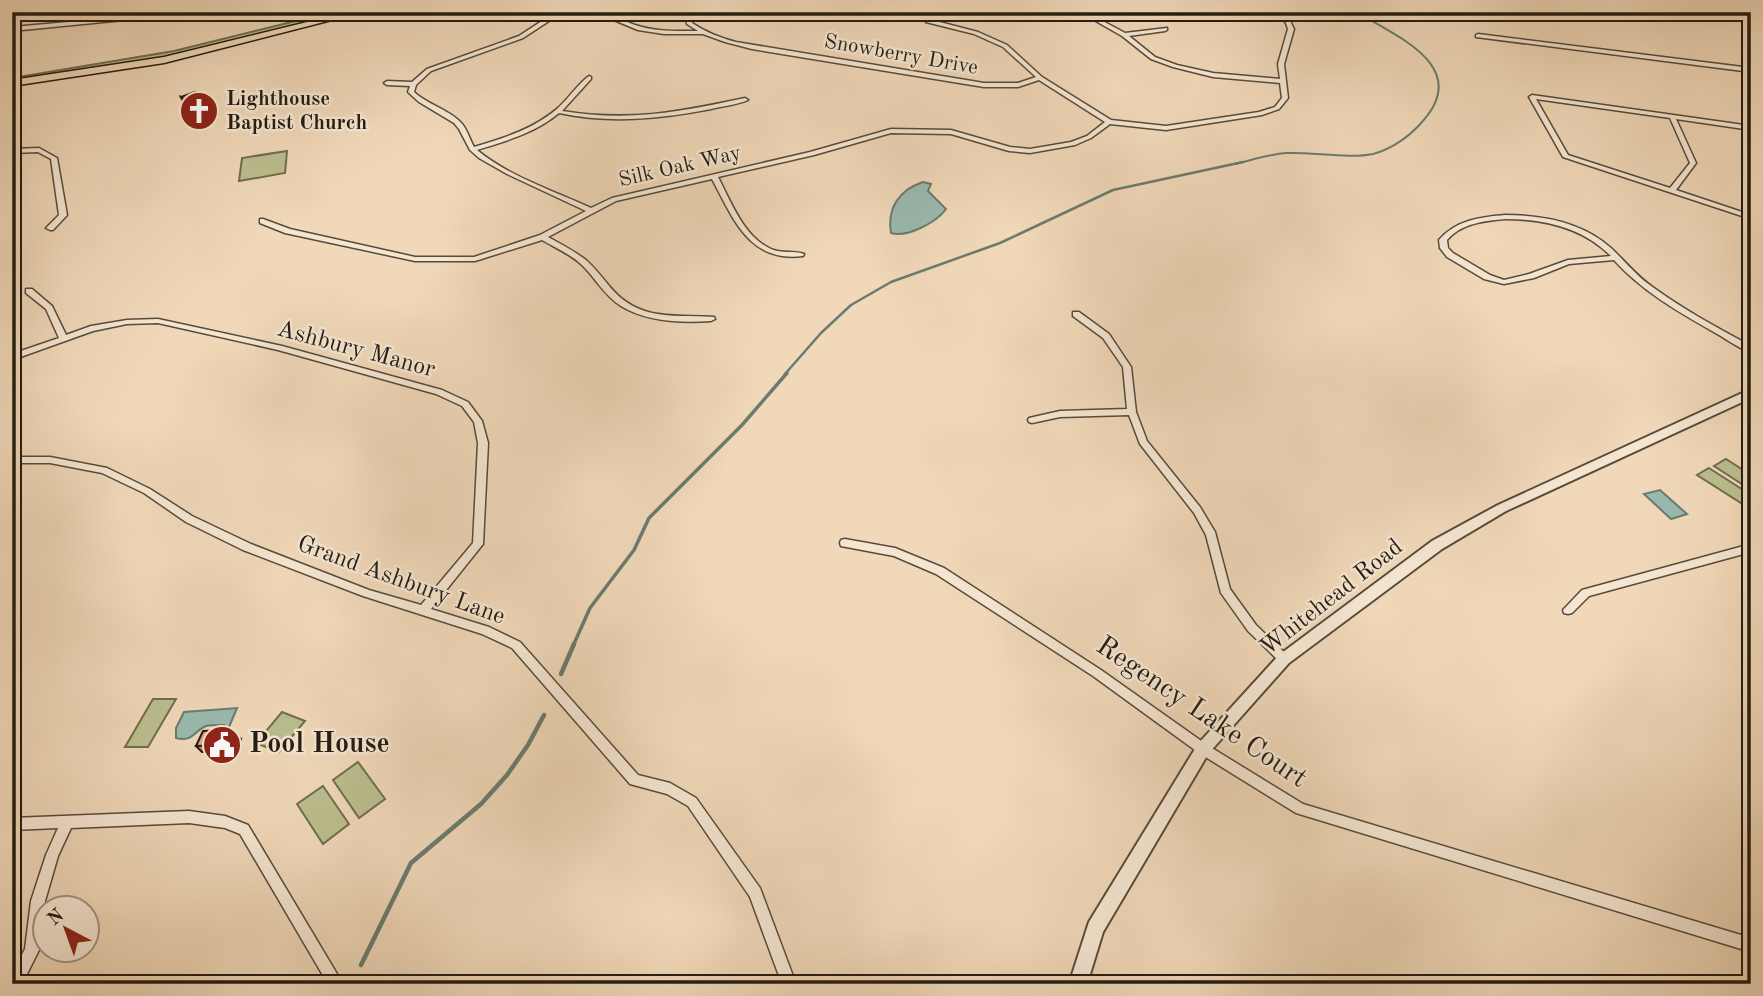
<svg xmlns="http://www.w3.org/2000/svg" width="1763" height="996" font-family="'Old Standard TT',serif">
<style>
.green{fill:#bbbe8e;stroke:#706d50;stroke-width:2}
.water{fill:#9abaaf;stroke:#6b7b70;stroke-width:2}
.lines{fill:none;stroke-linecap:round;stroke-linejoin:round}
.stream-far3{stroke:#6b7b70;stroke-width:2}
.stream-far2{stroke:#6b7b70;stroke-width:2.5}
.stream-far1{stroke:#6b7b70;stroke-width:3.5}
.stream{stroke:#6b7b70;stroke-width:4.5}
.minor-casing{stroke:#574b3b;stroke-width:3}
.tertiary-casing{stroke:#574b3b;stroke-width:4}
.trunk-casing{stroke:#241c11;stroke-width:3}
.minor{fill:#f5e6d2;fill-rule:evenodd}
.tertiary{fill:#f5e6d2;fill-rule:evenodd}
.trunk{fill:#f0d8b9;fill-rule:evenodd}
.wall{fill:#c18d79;stroke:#241c11;stroke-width:2}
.shaded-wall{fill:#9d7363;stroke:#241c11;stroke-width:2}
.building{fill:#e0a48d;stroke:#241c11;stroke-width:2}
.labels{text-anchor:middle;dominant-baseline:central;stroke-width:5;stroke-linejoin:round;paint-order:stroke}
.far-street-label{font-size:21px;fill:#241c11;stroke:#f5e6d2}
.far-poi-label{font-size:21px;font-weight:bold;fill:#241c11;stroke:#f5e6d2;text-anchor:start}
.street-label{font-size:24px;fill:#241c11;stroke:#f5e6d2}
.near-street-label{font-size:28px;fill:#241c11;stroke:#f5e6d2}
.near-poi-label{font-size:28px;font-weight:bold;fill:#241c11;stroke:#f5e6d2;text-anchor:start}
</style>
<rect width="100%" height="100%" fill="#f0d8b9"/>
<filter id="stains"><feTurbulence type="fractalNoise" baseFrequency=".00286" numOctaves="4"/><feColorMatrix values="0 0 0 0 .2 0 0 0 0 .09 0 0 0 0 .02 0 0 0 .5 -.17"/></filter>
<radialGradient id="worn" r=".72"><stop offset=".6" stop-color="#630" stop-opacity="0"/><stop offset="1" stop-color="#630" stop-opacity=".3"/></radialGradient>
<!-- green -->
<path class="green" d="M332,12H352L188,54L12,81V78L174,51Z
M287,151L285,173L239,181L242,158Z
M1726,459L1751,475V490L1714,466Z
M1709,468L1751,495V497L1741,503L1697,475Z
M153,699H176L148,747H125Z
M282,712L305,721L279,752L256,743Z
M358,762L385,799L359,818L333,780Z
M323,786L349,824L323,844L297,804Z"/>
<!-- water -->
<path class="water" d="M923,182L931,184L928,191L946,209C937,222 907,238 891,233C887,208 899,190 923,182Z
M1660,490L1687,514L1671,519L1644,494Z
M237,708L229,727L223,728L224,725C218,725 211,725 206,726C195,730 192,743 176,738V728L184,712Z"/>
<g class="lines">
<!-- stream-far3 -->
<path class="stream-far3" d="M1235,164C1252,160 1270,154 1287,153C1313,152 1349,159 1373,154C1392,149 1410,136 1422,122C1473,66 1395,36 1357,12"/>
<!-- stream-far2 -->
<path class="stream-far2" d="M785,374L821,333L851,305L891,282L1000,243L1113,190L1243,162"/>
<!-- stream-far1 -->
<path class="stream-far1" d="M573,646L590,608L634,550L649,518L742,425L787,373"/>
<!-- stream -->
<path class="stream" d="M561,674L574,644
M361,965L411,863L481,804L507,775L528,745L544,715"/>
<defs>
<path id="minor" d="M183,12H205L12,31V27Z
M561,12H569L552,19L523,38L431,71L416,85L414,92C428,105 451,110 463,125C468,132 470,140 474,147C504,138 534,129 558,108C569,98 578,84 589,76L591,77V79L562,111C629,122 679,112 745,98L748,100C737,105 723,106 711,109C659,119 610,124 559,113C535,133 506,141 477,150C508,176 554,191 591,208L612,198L810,152L891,129L951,130L1010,147L1030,149L1071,142L1087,136L1105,122L1039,80L1018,87H984L752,49L725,42L703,34H664L638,30L614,20L604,12C613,12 624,22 635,25C655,32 677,31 698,31L687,24L684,12H690L692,23C706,32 720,38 736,42L984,83H1018L1036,77L1003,47L974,34L926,22V20L928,19L978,32L1007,45L1042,77L1111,120L1166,126L1259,112L1275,107L1282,98L1280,83L1213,77L1173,67L1151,59L1122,36L1080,12H1086L1125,33L1167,28V30L1165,31L1129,36L1155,57L1177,65L1213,73L1280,79L1278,64L1288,29L1286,23L1275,12H1280L1290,21L1294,29L1284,64L1288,98L1279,109L1262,115L1166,130L1110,124L1091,138L1075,145L1030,153L1009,151L951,134L891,133L814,155L718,177C731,202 744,237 771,249C782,254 794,250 804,254L803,256C749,263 733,218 712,179L616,201L548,237C561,244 574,251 586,260C609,281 614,302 648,312C670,318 692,315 714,317L715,319L711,321C681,323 647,322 621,306C605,296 596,279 583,266C572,255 556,248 542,240L475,261H415L285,233L260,223V219H263L290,229L415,257H474L540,235L586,211L507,174L479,158L470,150L459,129L454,123L419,102L408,92L410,86L387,85L384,83L387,81L412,82L427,69L519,36L548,17Z
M1478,34L1751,68V72L1476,37V35Z
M1532,95L1751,126V130L1676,119L1696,163L1676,190L1751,215V219L1563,157L1529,97ZM1536,99L1670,118L1690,163L1670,188L1568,155Z
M39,148L57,158L67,215L53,230H50L46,228L59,215L51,159L38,152L12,153V149Z
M1505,215C1543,215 1582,222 1611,248C1625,261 1637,277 1654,288C1684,310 1718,328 1751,346V353C1737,347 1725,338 1712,331C1677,311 1642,291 1614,260L1569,264L1534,278L1504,284L1484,279L1447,257L1440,248L1439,240C1456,220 1481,217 1505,215ZM1505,219C1544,219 1582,227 1611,256L1568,260L1529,274L1504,280L1490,275L1453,253L1448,248L1447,240C1462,223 1484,221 1505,219Z
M26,289H32L52,306L66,335L91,326L127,320L158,319L282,346L442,390L468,402L482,421L488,443L483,544L431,609L489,627L520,642L638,775L670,783L696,798L760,888L796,984H782L750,897L688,806L667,794L630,784L512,648L482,634L363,596L243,550L186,522L144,493L102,473L50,463H12V457H50L107,468L150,489L192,516L251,544L369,590L421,605L473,543L478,443L474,422L462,406L436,394L278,350L158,323L127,324L93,331L12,360V354L59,338L46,309L26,293Z
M1073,312H1079L1109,334L1131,367L1136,412L1147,441L1200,507L1215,532L1230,589L1256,625L1288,656L1290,659L1288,662L1284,664L1280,662L1248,631L1221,593L1206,535L1194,513L1140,444L1129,415L1060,417L1032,423L1029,422L1028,420L1029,418L1060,411L1127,409L1123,367L1103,338L1073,316Z
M845,539L895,548L944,568L1101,670L1207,745L1303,804L1751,938V952L1296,813L1199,753L1093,676L936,574L894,556L841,546L840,543L841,540Z
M1751,544V552L1589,596L1572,613L1568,614L1564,613L1563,610L1582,590Z
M189,811L225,816L248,825L343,984H328L240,834L225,828L189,823L71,828L58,856L45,901L39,950L22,984H12V973L25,949L31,901L46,855L58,828L12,830V818Z"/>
<path id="tertiary" d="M1751,389V398L1506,511L1442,549L1289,663L1208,754L1103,932L1087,984H1069L1089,922L1198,744L1279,655L1432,541L1498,505Z"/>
<path id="trunk" d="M348,12H363L164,63L12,86V80L164,57Z"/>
</defs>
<!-- minor casing -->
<use href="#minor" class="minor-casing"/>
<!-- tertiary casing -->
<use href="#tertiary" class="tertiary-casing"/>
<!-- trunk casing -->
<use href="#trunk" class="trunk-casing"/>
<!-- minor -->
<use href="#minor" class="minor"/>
<!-- tertiary -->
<use href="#tertiary" class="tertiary"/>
<!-- trunk -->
<use href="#trunk" class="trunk"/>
</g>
<!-- wall -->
<path class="wall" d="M181,97L211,113L197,117L187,109Z
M227,730L241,739L235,751L202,752L196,746Z"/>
<!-- shaded-wall -->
<path class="shaded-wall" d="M205,100L211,113L197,117L191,105Z
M227,730L233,736L235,733L241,739L235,751L229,745L226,734Z"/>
<!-- building -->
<path class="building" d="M195,92L205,100L191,105L181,97Z
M227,730L226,734L235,733L229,745L196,746L203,731Z"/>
<!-- icons -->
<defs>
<symbol id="church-disc" viewBox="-11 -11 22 22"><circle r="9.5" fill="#8f2418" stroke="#f5e6d2"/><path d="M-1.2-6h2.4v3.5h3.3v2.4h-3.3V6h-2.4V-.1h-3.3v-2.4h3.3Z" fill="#fff"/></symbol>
<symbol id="civic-disc" viewBox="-11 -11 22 22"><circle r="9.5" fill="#8f2418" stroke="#f5e6d2"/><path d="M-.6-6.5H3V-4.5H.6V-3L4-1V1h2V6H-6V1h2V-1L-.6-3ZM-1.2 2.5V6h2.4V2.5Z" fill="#fff"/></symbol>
</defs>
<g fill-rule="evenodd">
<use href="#church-disc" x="177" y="89" width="44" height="44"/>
<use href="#civic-disc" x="200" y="723" width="44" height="44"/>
</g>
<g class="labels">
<!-- far-street labels -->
<g class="far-street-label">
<text transform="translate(901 55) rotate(10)">Snowberry Drive</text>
<text transform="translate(680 167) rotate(-13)">Silk Oak Way</text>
</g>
<!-- far-poi labels -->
<g class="far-poi-label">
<text x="226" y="99">Lighthouse<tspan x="226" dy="24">Baptist Church</tspan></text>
</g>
<!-- street labels -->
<g class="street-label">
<text transform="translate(356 350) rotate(15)">Ashbury Manor</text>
<text transform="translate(401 581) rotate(20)">Grand Ashbury Lane</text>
<text transform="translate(1332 598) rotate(-38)">Whitehead Road</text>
</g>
<!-- near-street labels -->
<g class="near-street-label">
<text transform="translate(1201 713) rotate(34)">Regency Lake Court</text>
</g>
<!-- near-poi labels -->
<g class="near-poi-label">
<text x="249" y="745">Pool House</text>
</g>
</g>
<!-- margin -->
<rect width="1763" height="996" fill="none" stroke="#f0d8b9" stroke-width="42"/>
<rect x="14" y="14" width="1735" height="968" fill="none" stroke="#241c11" stroke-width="3.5"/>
<rect x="21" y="21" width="1721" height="954" fill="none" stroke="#241c11" stroke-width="2"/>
<!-- north arrow -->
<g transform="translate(66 929) rotate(319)"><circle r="33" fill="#f5e6d2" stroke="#a19585" stroke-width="2"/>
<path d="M0-5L12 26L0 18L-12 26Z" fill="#8f2418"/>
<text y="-10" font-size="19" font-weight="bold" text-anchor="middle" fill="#241c11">N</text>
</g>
<rect width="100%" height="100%" filter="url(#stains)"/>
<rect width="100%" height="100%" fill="url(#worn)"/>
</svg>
